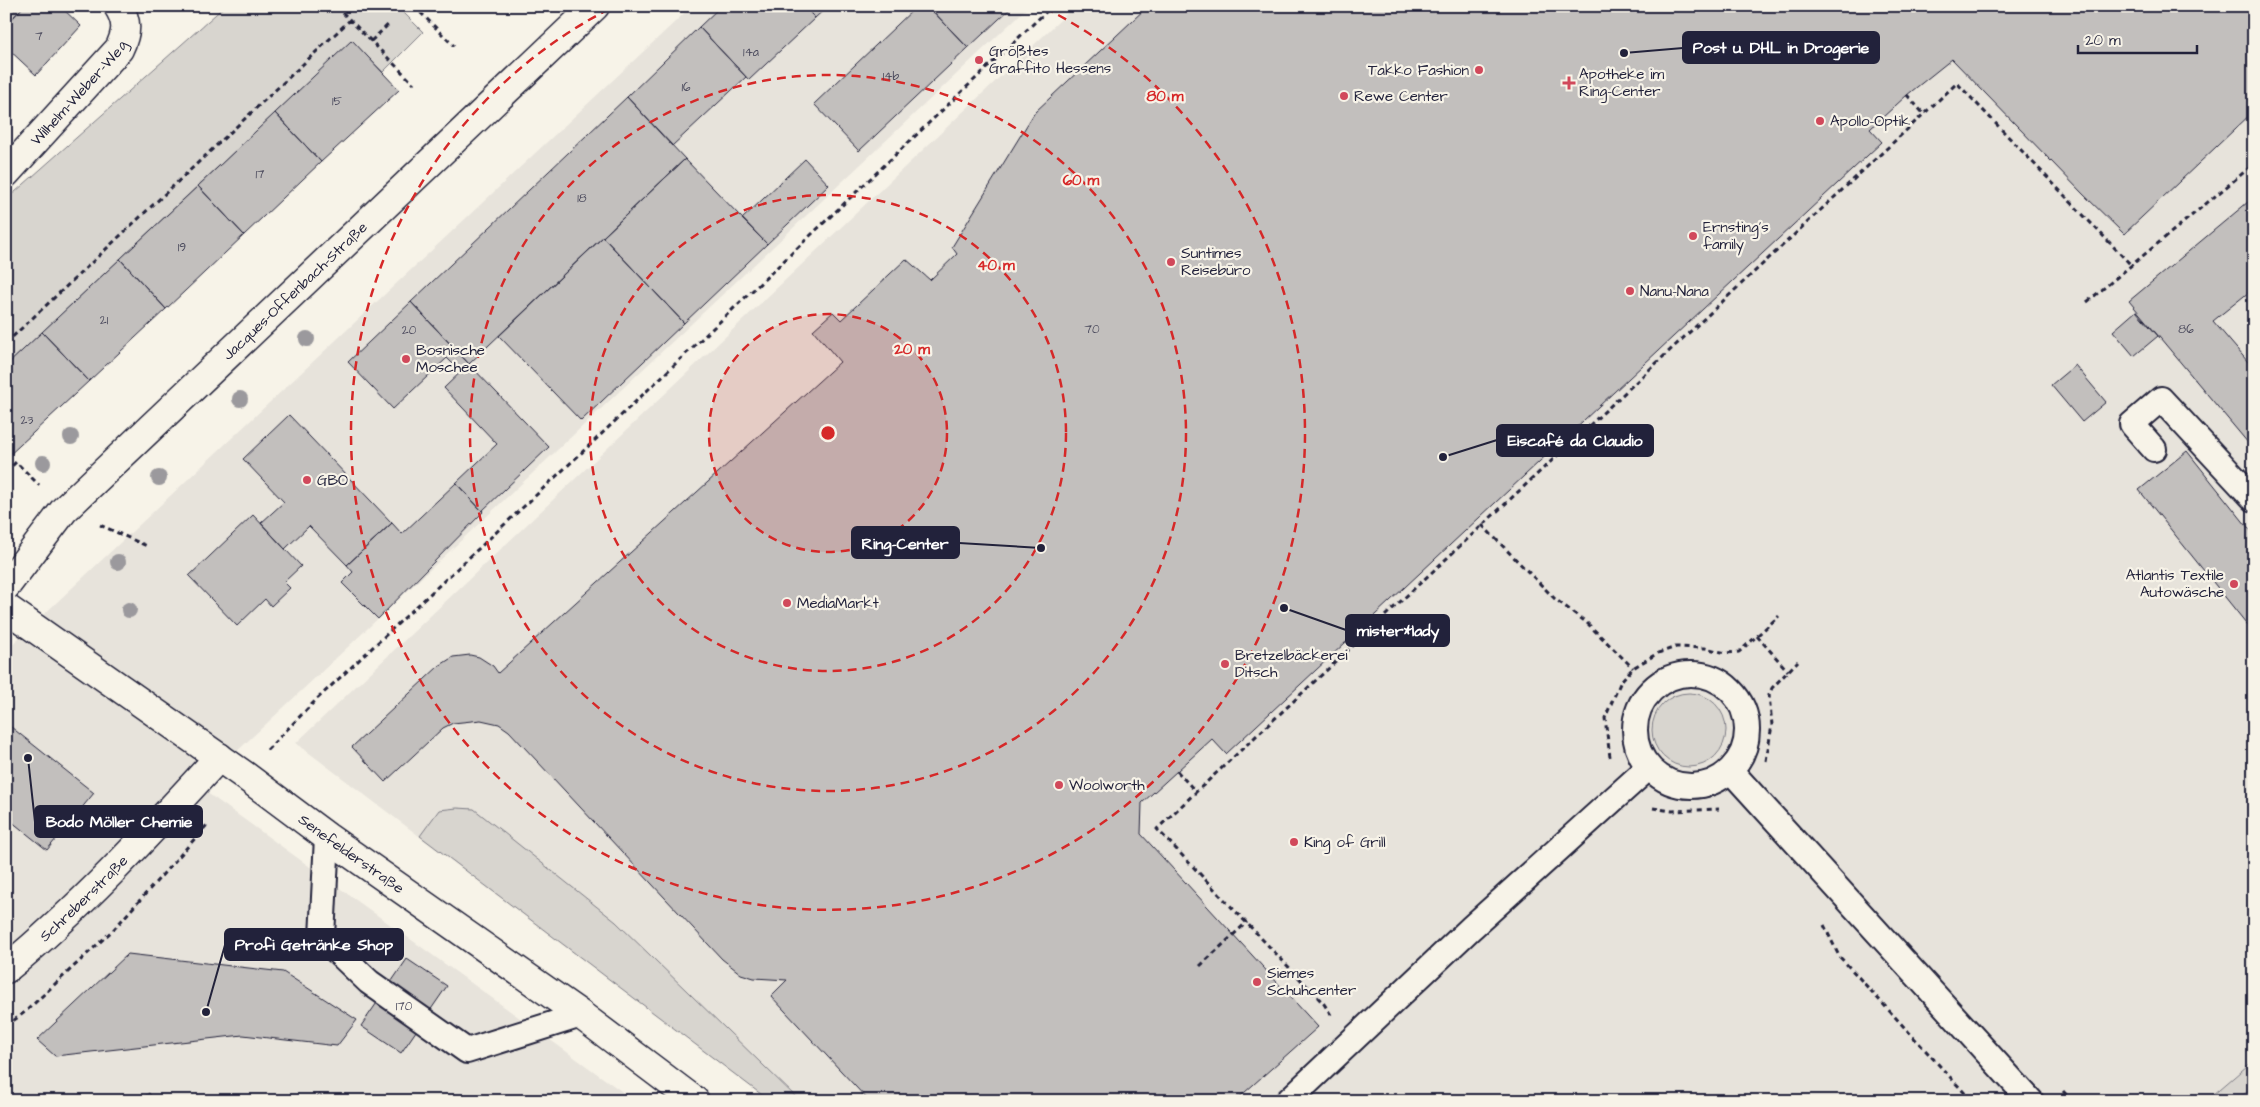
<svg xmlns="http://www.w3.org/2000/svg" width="2260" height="1107" font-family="'Architects Daughter',sans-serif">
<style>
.built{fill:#e7e3db}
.green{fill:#d8d5cf;stroke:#7d7c85}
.building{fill:#c2bfbd;stroke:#22223b}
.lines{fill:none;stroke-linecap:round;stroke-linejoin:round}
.service-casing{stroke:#22223b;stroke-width:28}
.minor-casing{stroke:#22223b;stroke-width:31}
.path{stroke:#22223b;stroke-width:3;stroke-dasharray:5 4;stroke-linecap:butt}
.service{stroke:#f7f3e8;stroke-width:24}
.minor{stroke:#f7f3e8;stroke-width:28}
.tree{fill:#9b999d}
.ring{fill:none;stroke:#d62828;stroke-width:2.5;stroke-dasharray:9 6}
.poi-dot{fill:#d1495b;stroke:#f7f3e8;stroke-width:2}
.labels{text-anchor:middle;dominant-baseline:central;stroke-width:4.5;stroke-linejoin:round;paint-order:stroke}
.number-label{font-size:12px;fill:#4a495c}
.poi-label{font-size:15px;fill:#22223b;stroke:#f7f3e8;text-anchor:start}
.street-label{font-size:15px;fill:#22223b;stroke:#f7f3e8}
.centre{fill:#d62828;stroke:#f7f3e8;stroke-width:2.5}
.ring-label{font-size:15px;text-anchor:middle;font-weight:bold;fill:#d62828;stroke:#f7f3e8;stroke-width:4.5;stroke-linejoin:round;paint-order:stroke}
.leader{fill:none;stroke:#22223b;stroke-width:2}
.callout-dot{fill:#22223b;stroke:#f7f3e8;stroke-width:2}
.callout{fill:#22223b;stroke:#22223b;stroke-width:2}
.callout-label{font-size:16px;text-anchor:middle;font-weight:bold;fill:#fff}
</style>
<rect width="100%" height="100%" fill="#f7f3e8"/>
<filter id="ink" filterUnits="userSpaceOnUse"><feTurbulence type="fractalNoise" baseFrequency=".02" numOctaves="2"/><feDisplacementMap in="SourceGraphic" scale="10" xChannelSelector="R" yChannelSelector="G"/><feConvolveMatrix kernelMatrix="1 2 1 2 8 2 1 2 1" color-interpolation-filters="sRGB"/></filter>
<g filter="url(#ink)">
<!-- built -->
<path class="built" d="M692,6H1029L199,787L635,1101H6V650Z
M1075,6H2254V1085L2235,1101H770L296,743Z"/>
<!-- green -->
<path class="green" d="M225,6H397L423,32L383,72L352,41L6,366V200Z
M1652 730a37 37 0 1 1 74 0a37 37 0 1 1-74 0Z
M457,808L474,809L616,922L800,1101H770L420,836L439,810Z
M2254,1060V1086L2235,1101H2206Z"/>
<!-- building -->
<path class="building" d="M6,6L23,7L6,25Z
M24,6H60L81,26L36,75L6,47V25Z
M721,6H804L815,18L749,80L699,27Z
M804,6H828L815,18Z
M917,6H928L968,48L859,151L814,104Z
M928,6H1013L968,48Z
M1148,6H2254V111L2124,234L2083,194L1952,59L1907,95L1870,129L1882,142L1226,754L1212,739L1142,803L1141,834L1318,1027L1235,1101H869L771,996L787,980L754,978L741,974L722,959L509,731L499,724L481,720L453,723L443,728L385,782L352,747L439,666L453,657L470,655L479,657L493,666L498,673L840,362L813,330L833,312L841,320L906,259L930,280L957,254L952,247L1035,112Z
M699,27L746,77L672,146L627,97Z
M352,40L399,90L321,162L275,113Z
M627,97L685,159L469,364L411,302Z
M275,113L321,162L244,235L198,186Z
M685,159L767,244L684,323L603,237Z
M805,159L829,185L767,244L742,219Z
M198,186L244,235L166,309L120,259Z
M2254,197V288L2213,321L2254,369V450L2129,301Z
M603,237L684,323L581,421L499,336Z
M120,259L166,309L89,381L42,332Z
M411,302L469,364L461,372L447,358L393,409L348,362Z
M2136,311L2158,336L2134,356L2113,331Z
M42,332L89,381L6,458V366Z
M469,364L549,447L482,511L456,483L497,444L444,388Z
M2075,365L2106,402L2082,422L2051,385Z
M289,415L392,523L347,565L309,526L285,549L261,523L284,502L243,459Z
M2187,451L2254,535V633L2139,490Z
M456,483L483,512L378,619L342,583L353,572L347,565L392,523L402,534Z
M253,515L301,566L284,582L290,588L271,606L265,599L237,626L189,576Z
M6,723L94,793L47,850L6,817Z
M128,954L283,972L357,1020L337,1046L243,1035L55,1056L37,1040Z
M407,959L447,986L401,1053L361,1026Z
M149,1093L155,1101H138Z
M320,1094L325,1101H312Z"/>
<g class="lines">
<defs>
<path id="service" d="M2154,449L2132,424L2161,399L2254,499
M1635 730a56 56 0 1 1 112 0a56 56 0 1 1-112 0Z
M1731,771L2031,1101
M327,837L322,937L369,982L467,1051L581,1015
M1288,1101L1471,928L1648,768"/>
<g id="minor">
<path id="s1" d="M6,173L119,49C127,32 128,22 118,6"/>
<path id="s2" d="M6,586L64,510L595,6"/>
<path id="s3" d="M6,608L244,775L327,837L581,1015L695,1101"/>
<path id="s4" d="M6,969C84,905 151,831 219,757"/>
</g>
</defs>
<!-- service casing -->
<use href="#service" class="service-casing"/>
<!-- minor casing -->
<use href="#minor" class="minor-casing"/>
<!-- path -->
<path class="path" d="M336,6L414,84
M414,6L454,46
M371,41L389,24
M1907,95L1923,113
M2087,302L2254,164
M6,343L350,20
M1562,440L1567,446
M6,472L16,462L39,485
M100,525L149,547
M1482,525L1555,599L1586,622L1633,668
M1757,636L1788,671
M267,750L316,700L592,443L1052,6
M1610,757L1605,718L1621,681L1633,668L1658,653L1676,647L1705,648L1726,653L1739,652L1779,616
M1766,761L1772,725L1769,695L1772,688L1798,661
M1177,771L1196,792
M1653,808L1672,811L1719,809
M1824,925L1839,956L1972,1101
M1200,966L1247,922
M1331,1015L1324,1004L1157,829L1196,792L1957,83L2131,265
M6,1026L25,1012L114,929L207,825
M2063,1091L2072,1101"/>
<!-- service -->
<use href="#service" class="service"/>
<!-- minor -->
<use href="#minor" class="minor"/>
</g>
<!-- trees -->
<g class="tree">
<circle cx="307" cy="339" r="8"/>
<circle cx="240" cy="399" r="8"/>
<circle cx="71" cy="437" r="8"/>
<circle cx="43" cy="463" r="8"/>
<circle cx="159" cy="478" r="8"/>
<circle cx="118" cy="562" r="8"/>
<circle cx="129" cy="610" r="8"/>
</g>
</g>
<!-- distance rings -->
<circle cx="828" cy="433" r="119" fill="#d62828" fill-opacity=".12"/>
<g class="ring">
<circle cx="828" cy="433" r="119"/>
<circle cx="828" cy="433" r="238"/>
<circle cx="828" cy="433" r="358"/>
<path d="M1045 8A477 477 0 1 1 611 8"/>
</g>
<!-- markers -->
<g class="poi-dot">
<circle cx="979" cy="60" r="5"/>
<circle cx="1479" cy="70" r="5"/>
<path d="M1566.5 75.5h5v5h5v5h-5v5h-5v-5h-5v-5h5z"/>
<circle cx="1344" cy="96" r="5"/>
<circle cx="1820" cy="121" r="5"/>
<circle cx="1693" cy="236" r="5"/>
<circle cx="1171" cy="262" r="5"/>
<circle cx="1630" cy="291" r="5"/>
<circle cx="406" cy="359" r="5"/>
<circle cx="307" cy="480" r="5"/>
<circle cx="2234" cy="584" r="5"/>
<circle cx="787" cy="603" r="5"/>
<circle cx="1225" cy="664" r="5"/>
<circle cx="1059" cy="785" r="5"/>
<circle cx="1294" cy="842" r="5"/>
<circle cx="1257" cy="982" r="5"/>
</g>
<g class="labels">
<!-- number labels -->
<g class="number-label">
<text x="39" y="36">7</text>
<text x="751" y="52">14a</text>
<text x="891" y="76">14b</text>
<text x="686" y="87">16</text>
<text x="337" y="101">15</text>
<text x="260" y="174">17</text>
<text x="582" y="198">18</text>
<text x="182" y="247">19</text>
<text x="104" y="320">21</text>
<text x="1092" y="329">70</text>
<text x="2186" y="329">86</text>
<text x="409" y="330">20</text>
<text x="27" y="420">23</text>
<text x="404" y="1006">170</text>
</g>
<!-- poi labels -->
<g class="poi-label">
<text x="989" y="51">Größtes<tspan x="989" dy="17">Graffito Hessens</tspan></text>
<text x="1469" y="70" text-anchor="end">Takko Fashion</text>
<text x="1579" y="74">Apotheke im<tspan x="1579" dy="17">Ring-Center</tspan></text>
<text x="1354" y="96">Rewe Center</text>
<text x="1830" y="121">Apollo-Optik</text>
<text x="1703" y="227">Ernsting's<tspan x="1703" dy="17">family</tspan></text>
<text x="1181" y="253">Suntimes<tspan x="1181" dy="17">Reisebüro</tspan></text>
<text x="1640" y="291">Nanu-Nana</text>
<text x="416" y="350">Bosnische<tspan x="416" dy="17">Moschee</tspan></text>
<text x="317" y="480">GBO</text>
<text x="2224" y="575" text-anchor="end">Atlantis Textile<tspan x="2224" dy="17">Autowäsche</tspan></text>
<text x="797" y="603">MediaMarkt</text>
<text x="1235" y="655">Bretzelbäckerei<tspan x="1235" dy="17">Ditsch</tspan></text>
<text x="1069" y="785">Woolworth</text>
<text x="1304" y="842">King of Grill</text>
<text x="1267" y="973">Siemes<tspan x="1267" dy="17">Schuhcenter</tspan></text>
</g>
<!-- street labels -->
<g class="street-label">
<text stroke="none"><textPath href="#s1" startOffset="108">Wilhelm-Weber-Weg</textPath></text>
<text stroke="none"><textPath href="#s2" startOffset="414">Jacques-Offenbach-Straße</textPath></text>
<text stroke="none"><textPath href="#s3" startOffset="424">Senefelderstraße</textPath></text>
<text stroke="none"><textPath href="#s4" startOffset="105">Schreberstraße</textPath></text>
</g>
</g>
<circle cx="828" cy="433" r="8" class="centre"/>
<g class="ring-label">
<text x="1165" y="101">80 m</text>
<text x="1081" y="185">60 m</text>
<text x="996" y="270">40 m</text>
<text x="912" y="354">20 m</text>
</g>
<!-- callouts -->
<path class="leader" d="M1624 53L1683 48M1443 457L1497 440M1041 548L959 543M1284 608L1346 630M28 758L35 822M206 1012L225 945"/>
<g class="callout-dot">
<circle cx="1624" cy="53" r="5"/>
<circle cx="1443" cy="457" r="5"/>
<circle cx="1041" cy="548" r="5"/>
<circle cx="1284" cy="608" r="5"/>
<circle cx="28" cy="758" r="5"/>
<circle cx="206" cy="1012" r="5"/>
</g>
<g class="callout">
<rect x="1683" y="32" width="196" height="31" rx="5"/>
<rect x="1497" y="425" width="156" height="31" rx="5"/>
<rect x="852" y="527" width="107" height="31" rx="5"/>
<rect x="1346" y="615" width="103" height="31" rx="5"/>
<rect x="35" y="806" width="167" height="31" rx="5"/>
<rect x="225" y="929" width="178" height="31" rx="5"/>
</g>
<g class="callout-label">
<text x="1781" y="53">Post u. DHL in Drogerie</text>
<text x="1575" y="446">Eiscafé da Claudio</text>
<text x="905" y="549">Ring-Center</text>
<text x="1398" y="636">mister*lady</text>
<text x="119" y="827">Bodo Möller Chemie</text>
<text x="314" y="950">Profi Getränke Shop</text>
</g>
<!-- margin -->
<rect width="2260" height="1107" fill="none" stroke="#f7f3e8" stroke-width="25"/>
<rect x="12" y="12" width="2235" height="1082" fill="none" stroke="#22223b" stroke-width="2" filter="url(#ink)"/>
<!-- scale -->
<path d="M2078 45v8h119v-8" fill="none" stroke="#22223b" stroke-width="2.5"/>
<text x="2085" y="45" font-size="15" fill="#22223b" stroke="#f7f3e8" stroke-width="4" paint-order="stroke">20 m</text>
</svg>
